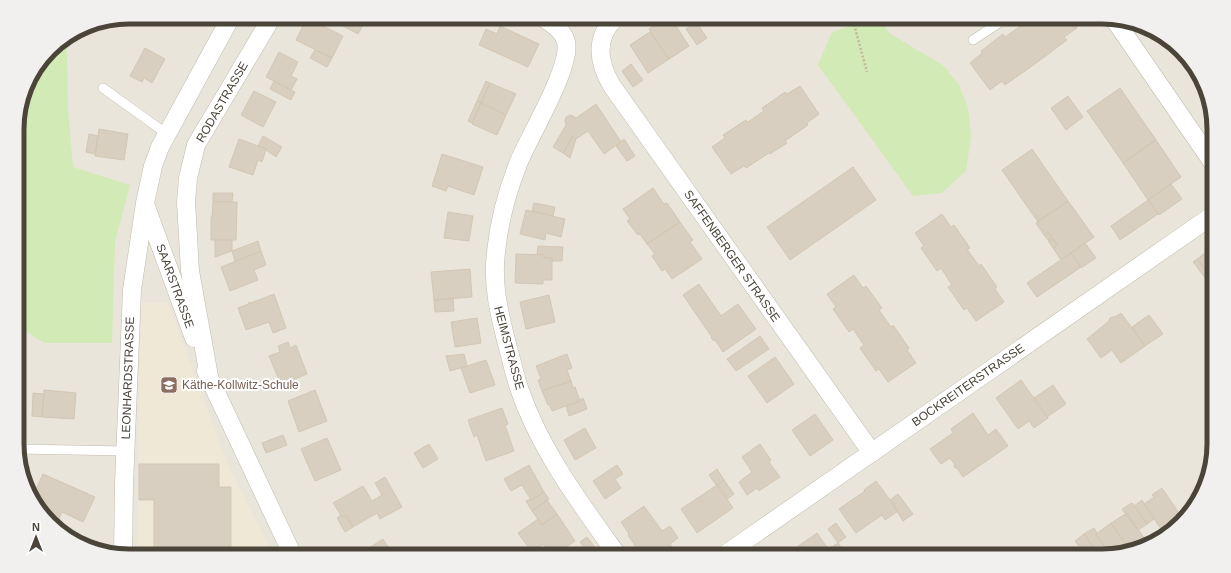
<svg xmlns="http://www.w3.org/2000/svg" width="1231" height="573" font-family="Arial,sans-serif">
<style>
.residential{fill:#eae5da}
.education{fill:#efe8d6}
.green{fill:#d2eab5}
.building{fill:#d8cfc1;stroke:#d3c7b4}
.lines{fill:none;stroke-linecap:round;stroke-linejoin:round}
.service-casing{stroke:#c2bbae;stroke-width:10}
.minor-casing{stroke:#c2bbae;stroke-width:19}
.path{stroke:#c4b79f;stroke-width:2.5;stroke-dasharray:2 2;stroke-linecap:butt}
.service{stroke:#fff;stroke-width:9}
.minor{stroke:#fff;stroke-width:18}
.labels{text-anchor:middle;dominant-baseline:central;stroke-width:4;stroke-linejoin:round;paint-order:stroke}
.street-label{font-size:12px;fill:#4b4439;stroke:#fff}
.education-label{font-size:12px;fill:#785e54;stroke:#fff;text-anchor:start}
.rim{fill:none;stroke:#4b4439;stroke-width:5}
</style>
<rect width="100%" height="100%" fill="#f6f3ec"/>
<!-- residential -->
<path class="residential" d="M129,17H1102L1145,26L1191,61L1213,115L1214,444L1205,487L1164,537L1109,556H129L86,547L40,512L18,459L17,121L29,79L55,45L86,25Z"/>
<!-- education -->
<path class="education" d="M141,303H168L229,468L274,556H137Z"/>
<!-- green -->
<path class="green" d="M866,21L883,23L889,33L944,66L959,85L968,108L971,136L966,171L942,193L913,196L818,65L832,32Z
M68,37L67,39L68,109L73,167L130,185L115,242L112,343H44L18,326L17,121L29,79L55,45Z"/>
<!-- building -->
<path class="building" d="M162,17H188L183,25L176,20L174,24Z
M346,17L363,25L358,34L341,25Z
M667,17H670L689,46L669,59L649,29Z
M713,17H727L716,23Z
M1028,17H1069L1077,28L1064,37L1067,40L1028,69L1005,85L1002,81L990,90L970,63L982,53L981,51L1003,34L1005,37L1022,25L1020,23Z
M307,18L343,36L332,58L296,40Z
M696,22L707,38L697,45L686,29Z
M500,26L539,44L528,67L479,45L486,29L497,34Z
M650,32L669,59L648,73L630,45Z
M145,48L165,59L152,83L144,78L142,82L130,76Z
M1174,49H1175L1191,61L1204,91Z
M315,50L332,58L327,67L310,58Z
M279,52L298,62L291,76L297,79L291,90L266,77Z
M631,64L643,80L633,87L622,71Z
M274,81L295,92L291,100L270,89Z
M486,81L490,83L481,103L477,101Z
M490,83L516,94L506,115L481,103Z
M800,86L819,114L807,123L808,125L785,141L787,143L770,154L769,153L746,168L744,166L731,174L712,147L725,138L723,135L746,120L748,122L764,111L762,108L785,92L787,94Z
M1120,88L1156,140L1123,163L1087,111Z
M254,91L276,102L263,127L241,115Z
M1068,96L1083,117L1066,130L1051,108Z
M477,101L481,103L472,123L468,121Z
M481,103L506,115L497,135L472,124Z
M596,104L621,142L604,154L588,131L576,139L573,136L563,153L553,147L566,125L565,121L566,117L571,115L576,118Z
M99,129L128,134L124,160L95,156Z
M89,134L98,136L95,154L86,152Z
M263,136L282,147L276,157L266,150V149L258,146Z
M573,136L576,139L570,158L563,153Z
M239,139L266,149L262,162L258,160L253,175L229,167Z
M624,139L635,156L627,161L616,146Z
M1156,140L1181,177L1148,200L1123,163Z
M1032,149L1068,201L1038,222L1002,170Z
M442,154L483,167L474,195L448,186L446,191L432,186Z
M853,167L876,200L790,260L767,227Z
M1171,184L1182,199L1159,215L1148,200Z
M653,188L664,204L667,203L680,222L647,244L640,234L638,235L627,221L630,219L623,209Z
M213,193H233L232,202H213Z
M1148,200L1158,214L1120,240L1111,226Z
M1068,201L1094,237L1061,260L1053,248L1057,245L1053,239L1049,242L1048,240L1052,237L1048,232L1044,235L1036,223Z
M213,202H237L236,240H211V217H212Z
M534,203L555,207L553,216L532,211Z
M526,210L565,219L561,237L546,233L545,240L520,234Z
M448,212L473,216L469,241L444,238Z
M942,214L951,227L954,225L970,248L967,249L979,266L981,264L997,287L995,289L1004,302L976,321L967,308L964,310L948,287L952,285L941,268L937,271L921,248L924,246L915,233Z
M680,222L693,240L690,242L702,259L672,279L665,269L662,271L652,256L655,254L647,244Z
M1048,232L1052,237L1048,240L1044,235Z
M1053,239L1057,245L1053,248L1049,242Z
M215,240H232V251L215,257Z
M258,241L261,251L235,261L232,251Z
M1085,243L1096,258L1081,268L1071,253Z
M538,246L563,247L562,261H552V258H544V255L537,254Z
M1213,247L1214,281L1198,260L1194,263L1193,262Z
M261,251L266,265L254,270L258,280L230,291L221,267Z
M1071,253L1081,267L1037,297L1027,283Z
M516,254L544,255V258H552V280H543V284L515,283Z
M1198,260L1214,281V290L1194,263Z
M470,269L472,297L434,300L431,272Z
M854,275L863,288L866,286L882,308L879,310L891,327L893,325L909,348L907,350L916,363L888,382L879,369L876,371L860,348L864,345L853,329L849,332L833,309L836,307L827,294Z
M699,284L721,316L738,304L756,329L723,352L715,340L714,341L711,338L712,337L683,295Z
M274,294L286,328L273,333L269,322L246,330L238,308L249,304L248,303L251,302V303Z
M549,295L555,322L526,329L520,302Z
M453,298L454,311L435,312L434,300Z
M1121,313L1145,346L1121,363L1112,350L1101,358L1087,339L1109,321L1110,318L1112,317H1115Z
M1149,315L1163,334L1145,346L1132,327Z
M477,318L481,343L455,347L451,322Z
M760,336L769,349L736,371L727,359Z
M288,342L290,348L296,345L307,374L281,385L269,356L280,352L278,346Z
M464,354L467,366L450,371L446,356Z
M567,354L572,368L567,370L571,381L542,391L538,380L541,379L536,366Z
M775,357L794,384L767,403L748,376Z
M486,360L495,385L470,393L461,368Z
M1021,380L1048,418L1034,428L1029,421L1018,429L996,398Z
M571,381L573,388L575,387L580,401L552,411L549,404L548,405L542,391Z
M1053,385L1066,404L1047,417L1034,398Z
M44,390L76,393L74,419L42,417Z
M315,390L327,421L299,432L288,401Z
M33,393L44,394L42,417L32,416Z
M583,398L587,409L569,416L566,406L580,401V400Z
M502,408L508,424L505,425L514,451L486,461L477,435L474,437L468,420Z
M973,413L988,435L996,429L1008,446L963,477L957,468H955L954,466L955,465L950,458L941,464L930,449L953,433L951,429Z
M815,414L833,440L810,456L792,430Z
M585,428L596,448L575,460L564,440Z
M283,435L287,445L266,453L262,443Z
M327,438L341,470L315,481L301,449Z
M429,444L438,459L423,468L414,453Z
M760,444L771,460L769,462L780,477L759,491L757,488L747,495L739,482L752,472L742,457Z
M139,464H219V487H231V548H252V556H154V500H139Z
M529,465L544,492L531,500L522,485L511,491L504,479Z
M617,465L623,474L615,479L621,488L605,499L593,481Z
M717,469L724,480L716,485L709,475Z
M43,474L95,497L83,522L62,512L56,525L40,512L37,504L38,501L35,500L33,496Z
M385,477L402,507L380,519L377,513L353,527L346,515L342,517L333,503L363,486L372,501L382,495L375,483Z
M724,480L734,494L727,499L717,485Z
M876,481L898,511L885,520L882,515L856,533L839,509L865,491L864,490Z
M717,485L733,508L697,533L681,509Z
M1162,488L1181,516L1167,529L1164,530L1161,529L1144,504L1154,497L1152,495Z
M544,492L549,499L532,511L526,501L530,499L531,500Z
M898,494L913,514L903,521L890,500Z
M547,500L557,514L542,525L532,511Z
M1142,500L1154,519L1147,524L1134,506Z
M1132,503L1147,524L1138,530L1122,509Z
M644,506L662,531L670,526L678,538L670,544L674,549L664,556H642L628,535L629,534L621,522Z
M1127,513L1147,542L1129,549L1111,523Z
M557,514L575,541L553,556H551L543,544L532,552L518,533L538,519L542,525Z
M341,515L342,517L346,515L353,527L345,532L337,518Z
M836,523L846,537L838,543L828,529Z
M1111,523L1129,549L1111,555L1096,534Z
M1094,528L1097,533L1096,534L1107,550L1100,556L1084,534Z
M817,533L833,556H784Z
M1084,534L1099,556H1086L1075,541Z
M587,537L597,550L590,556L580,542Z
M383,539L394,556H364L365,555L363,552Z
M838,543L847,556H833L828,549Z
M1072,550L1076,556H1064Z"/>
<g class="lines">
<defs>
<path id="service" d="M973,40L1008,17
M103,88L167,134
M18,449L126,451"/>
<path id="minor" d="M542,17C552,24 563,30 566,42C572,67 528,138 518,164C507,192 499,222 496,252C492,284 499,313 507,344C511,358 514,373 519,388C540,450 580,503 618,556
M616,17C594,38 598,62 612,86L872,453
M1114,19L1213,163
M145,204L194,338
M206,371L293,556
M210,382L190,271L186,202L188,178L196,145L272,17
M123,555L124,484L132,290L145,203L153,166L160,147L231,17
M723,556L1213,215"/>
</defs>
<!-- service casing -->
<use href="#service" class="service-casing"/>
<!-- minor casing -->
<use href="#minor" class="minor-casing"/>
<!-- path -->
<path class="path" d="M852,17L867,72"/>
<!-- service -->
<use href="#service" class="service"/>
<!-- minor -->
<use href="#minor" class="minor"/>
</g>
<!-- icons -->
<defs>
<symbol id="school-square" viewBox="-11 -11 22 22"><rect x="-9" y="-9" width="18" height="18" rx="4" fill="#8d6e63" stroke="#fff"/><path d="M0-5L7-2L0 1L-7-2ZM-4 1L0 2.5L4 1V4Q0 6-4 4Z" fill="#fff"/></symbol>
</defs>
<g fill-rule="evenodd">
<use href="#school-square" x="159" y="375" width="20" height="20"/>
</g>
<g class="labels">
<!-- street labels -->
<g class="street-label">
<text transform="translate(222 102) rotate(-60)">RODASTRASSE</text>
<text transform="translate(732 256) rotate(55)">SAFFENBERGER STRASSE</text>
<text transform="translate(175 286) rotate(70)">SAARSTRASSE</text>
<text transform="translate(509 348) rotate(75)">HEIMSTRASSE</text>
<text transform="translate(128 378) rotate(-88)">LEONHARDSTRASSE</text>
<text transform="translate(968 385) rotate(-35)">BOCKREITERSTRASSE</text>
</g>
<!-- education labels -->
<g class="education-label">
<text x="182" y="385">Käthe-Kollwitz-Schule</text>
</g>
</g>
<!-- crop -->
<path d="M0 0H1231V573H0ZM129 24H1102A105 105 0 0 1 1207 129V444A105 105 0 0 1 1102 549H129A105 105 0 0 1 24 444V129A105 105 0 0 1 129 24Z" fill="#f1f0ef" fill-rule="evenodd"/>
<path class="rim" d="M129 24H1102A105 105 0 0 1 1207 129V444A105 105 0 0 1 1102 549H129A105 105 0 0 1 24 444V129A105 105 0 0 1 129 24Z"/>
<!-- north arrow -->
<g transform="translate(36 537)" stroke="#ffffff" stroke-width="3" paint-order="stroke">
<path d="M0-3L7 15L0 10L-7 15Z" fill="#4b4439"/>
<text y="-6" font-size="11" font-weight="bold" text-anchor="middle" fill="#4b4439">N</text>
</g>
</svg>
